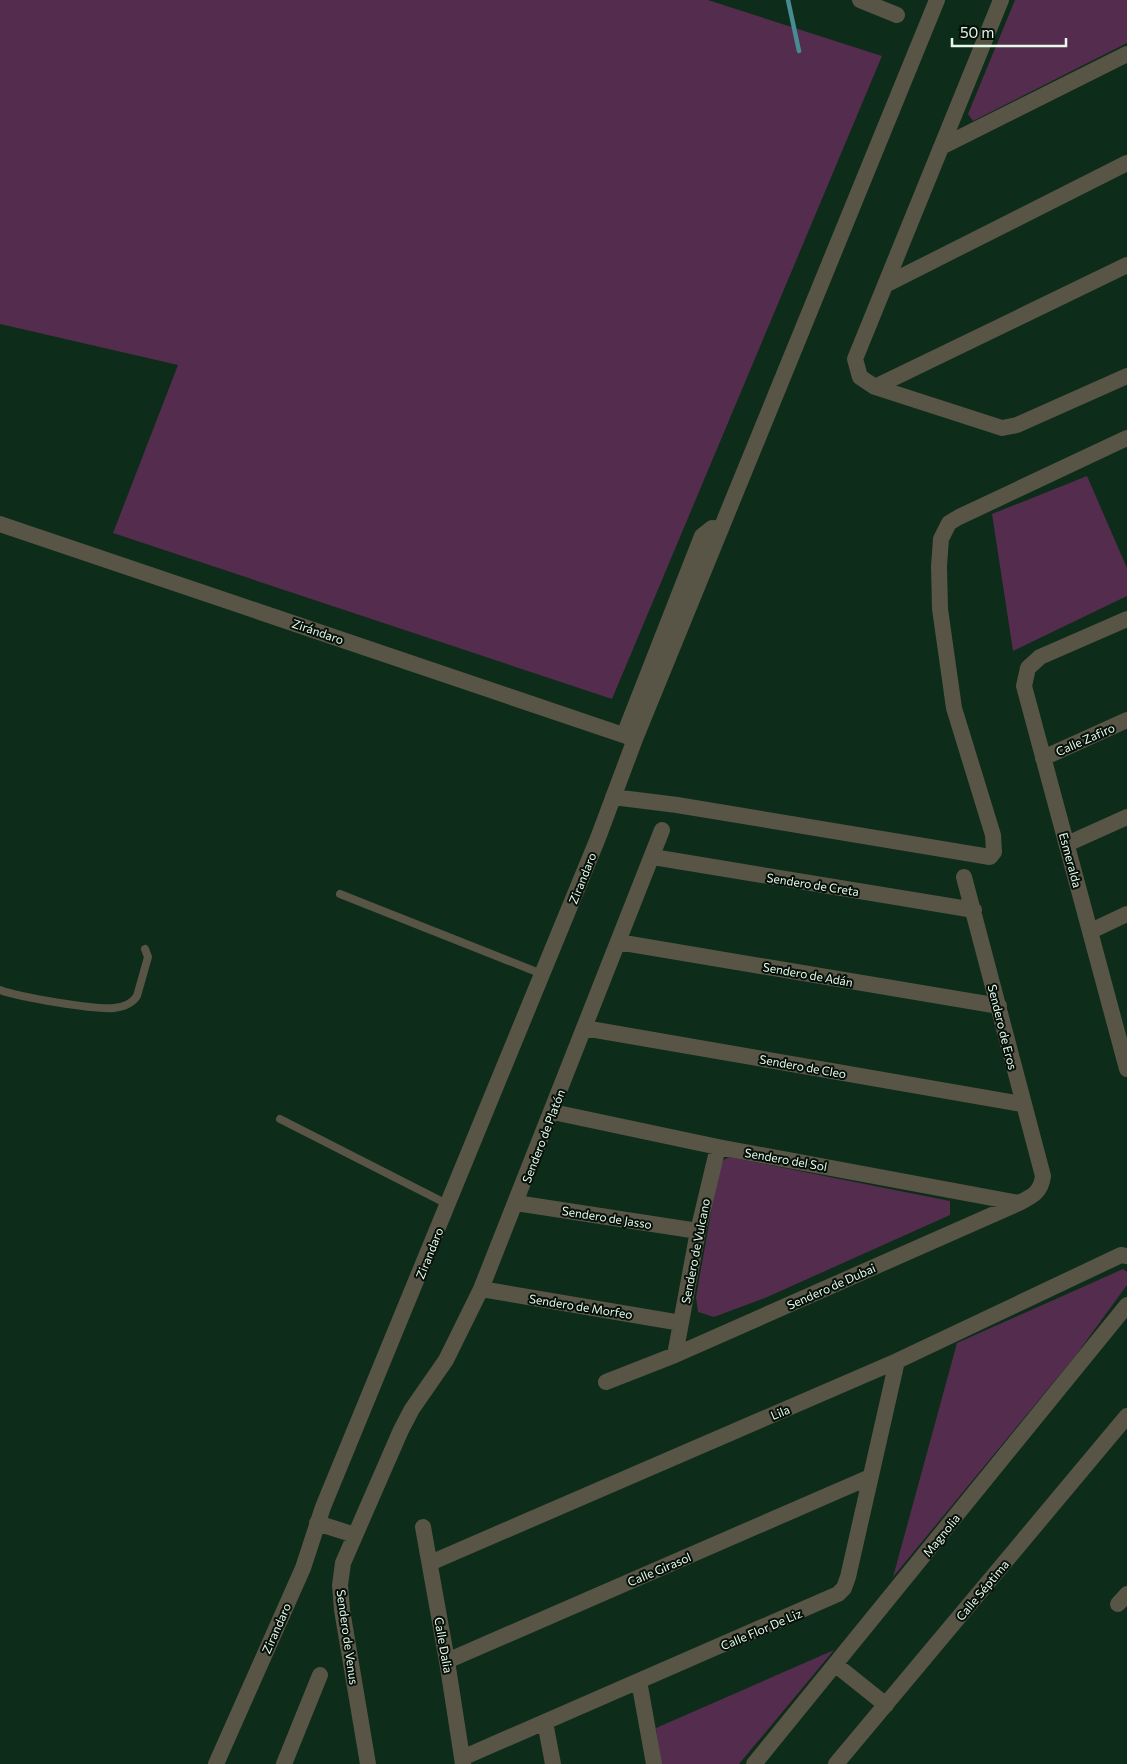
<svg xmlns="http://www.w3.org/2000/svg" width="1127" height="1764" font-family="Commissioner,sans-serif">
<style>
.green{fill:#542c4d}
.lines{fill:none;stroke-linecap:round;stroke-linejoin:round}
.stream{stroke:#468c92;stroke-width:4.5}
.service{stroke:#585446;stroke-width:8}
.minor{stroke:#585446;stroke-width:16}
.labels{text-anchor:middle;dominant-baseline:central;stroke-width:4;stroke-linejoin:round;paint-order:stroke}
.street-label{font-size:12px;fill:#e8f9ec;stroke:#051109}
</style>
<rect width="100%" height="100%" fill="#0d2c19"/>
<!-- green -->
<path class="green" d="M0,0H708L882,56L612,699L113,533L178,365L0,324Z
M1015,0H1127V43L973,121L968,114Z
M1087,476L1127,568V596L1013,651L992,514Z
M729,1157L950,1201V1215L765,1298L714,1317L698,1312L696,1297L720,1162Z
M1123,1269L1127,1272V1285L1076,1355L893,1577L957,1343Z
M834,1650L739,1764H661L656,1728Z"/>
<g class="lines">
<!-- stream -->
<path class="stream" d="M788,0L799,51"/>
<!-- service -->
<path class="service" d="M340,894L542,974
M0,990C19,997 94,1010 114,1008C123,1007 132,1004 137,996L148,957L145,949
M280,1119L447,1204"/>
<!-- minor -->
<path class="minor" d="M860,0L897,15
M1001,0L855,359L860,377L875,387L1002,428L1017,425L1127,376
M941,147L1127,54
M885,285L1127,163
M875,387L1127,265
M0,524L635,739
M1127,619L1040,657L1028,668L1024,686L1127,1069
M624,735L702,536L712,528L721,529
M1043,758L1127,720
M613,797L677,805L990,857L994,852L993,835L954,708L940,609L939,566L941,539L949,523L959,517L1127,438
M1067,844L1127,817
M653,857L974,910
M1091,931L1127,914
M618,942L999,1006
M584,1028L1022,1104
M553,1112L718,1147L1019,1203
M516,1203L698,1231
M481,1289L681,1323
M675,1355L698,1231L718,1147
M606,1382L675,1355L1019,1203C1033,1196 1041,1192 1043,1176L964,877
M317,1523L355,1535
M423,1527L447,1661L463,1764
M430,1563L897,1361L1121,1255L1127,1256
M1118,1604L1127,1594
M447,1661L870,1477
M836,1665L886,1705
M639,1681L654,1764
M545,1722L553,1764
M462,1758L838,1594L844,1588L848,1577L897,1361
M216,1764L303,1568L323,1507L598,838L635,739L937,0
M284,1764L320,1675
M368,1764L342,1610L340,1585L343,1563L401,1430L412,1409L446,1360L481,1289L662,830
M754,1764L1127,1305
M836,1764L1127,1416"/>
</g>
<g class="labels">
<!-- street labels -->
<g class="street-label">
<text transform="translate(318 631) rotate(19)">Zirándaro</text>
<text transform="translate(1085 739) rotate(-24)">Calle Zafiro</text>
<text transform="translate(1071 860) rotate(75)">Esmeralda</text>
<text transform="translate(582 878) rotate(-68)">Zirandaro</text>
<text transform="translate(813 884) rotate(9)">Sendero de Creta</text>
<text transform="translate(808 974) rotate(10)">Sendero de Adán</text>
<text transform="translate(1003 1027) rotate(76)">Sendero de Eros</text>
<text transform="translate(803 1066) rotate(10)">Sendero de Cleo</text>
<text transform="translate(543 1136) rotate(-69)">Sendero de Platón</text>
<text transform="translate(786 1159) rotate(10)">Sendero del Sol</text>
<text transform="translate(607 1217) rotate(9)">Sendero de Jasso</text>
<text transform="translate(695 1251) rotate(-79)">Sendero de Vulcano</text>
<text transform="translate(429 1253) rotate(-68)">Zirandaro</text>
<text transform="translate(831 1286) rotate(-24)">Sendero de Dubai</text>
<text transform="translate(581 1306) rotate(9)">Sendero de Morfeo</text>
<text transform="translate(780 1412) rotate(-23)">Lila</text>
<text transform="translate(941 1535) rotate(-51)">Magnolia</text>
<text transform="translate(659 1569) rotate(-23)">Calle Girasol</text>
<text transform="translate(982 1590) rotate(-50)">Calle Séptima</text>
<text transform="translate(276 1628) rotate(-66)">Zirandaro</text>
<text transform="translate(761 1629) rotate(-23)">Calle Flor De Liz</text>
<text transform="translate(348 1637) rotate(82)">Sendero de Venus</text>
<text transform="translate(444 1645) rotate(80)">Calle Dalia</text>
</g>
</g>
<!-- scale -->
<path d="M952 38v8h114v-8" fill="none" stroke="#e8f9ec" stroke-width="2.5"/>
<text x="960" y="38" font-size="15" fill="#e8f9ec" stroke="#051109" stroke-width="4" paint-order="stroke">50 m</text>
</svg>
